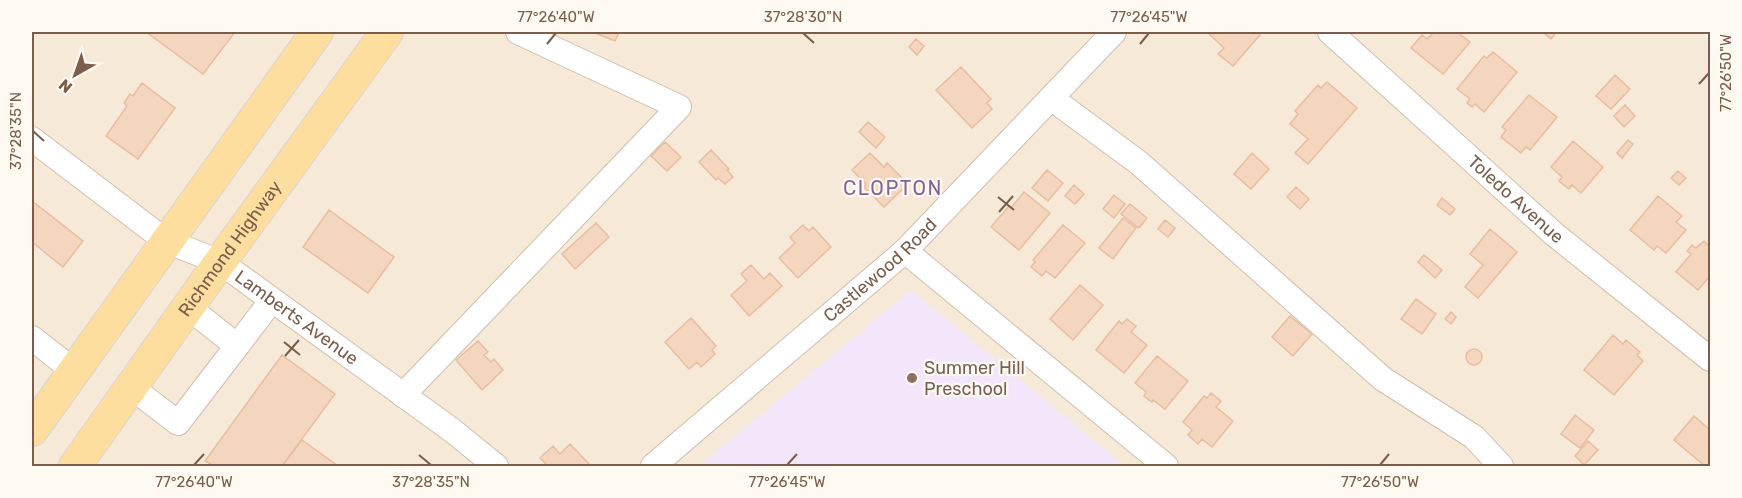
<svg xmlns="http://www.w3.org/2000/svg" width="1742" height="498" font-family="Rubik,sans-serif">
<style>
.residential{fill:#f6e9d7}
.education{fill:#f3e5fa}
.building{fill:#f4d6bf;stroke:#e8bd9f;stroke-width:1.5}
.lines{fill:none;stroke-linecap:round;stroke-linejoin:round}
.minor-casing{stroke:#d1bead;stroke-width:26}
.major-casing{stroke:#dcd5d0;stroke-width:34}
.minor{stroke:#fff;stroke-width:24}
.major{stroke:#fede9f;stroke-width:32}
.ticks{fill:none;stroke:#7a5d4a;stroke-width:2}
.education-dot{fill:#8d6e63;stroke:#fffaf1;stroke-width:2}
.labels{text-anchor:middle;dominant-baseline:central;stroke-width:4.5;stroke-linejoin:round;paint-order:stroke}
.street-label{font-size:18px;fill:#7a5d4a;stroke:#fffaf1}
.education-label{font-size:18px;fill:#785e54;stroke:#fffaf1;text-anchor:start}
.neighbourhood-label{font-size:20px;letter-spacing:1.5px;fill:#866396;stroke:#fffaf1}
.neatline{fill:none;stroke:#7a5d4a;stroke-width:2}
.ticks-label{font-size:15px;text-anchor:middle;fill:#7a5d4a}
</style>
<rect width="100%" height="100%" fill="#fdf6e9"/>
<!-- residential -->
<path class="residential" d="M32,32H1700L1710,39V466H32Z"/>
<!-- education -->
<path class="education" d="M911,290L1125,466H699Z"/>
<!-- building -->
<path class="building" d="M151,32H235L203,74L149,34Z
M593,32H619L615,41Z
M1211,32H1256L1260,35L1233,66L1218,54L1224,48L1209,34Z
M1434,32H1457L1470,42L1443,74L1411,48L1422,35L1427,39Z
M1543,32H1557L1551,39Z
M916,39L924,46L917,55L909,47Z
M1493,52L1517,72L1484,112L1475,104L1472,107L1467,103L1470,99L1457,89L1484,56L1487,58Z
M961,67L991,99L987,103L992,109L972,128L936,90Z
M1615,75L1630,89L1611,109L1596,96Z
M1327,82L1357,108L1308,164L1295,153L1308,139L1290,124L1298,114L1295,111L1318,85L1321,88Z
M142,83L175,108L138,159L106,136L127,106L124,103L130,94L133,96Z
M1529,95L1557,117L1530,150L1526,147L1521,153L1501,137L1506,130L1502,127Z
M1625,105L1635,116L1624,127L1614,116Z
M868,122L885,137L876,148L859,132Z
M1628,140L1633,144L1622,158L1617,153Z
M1573,141L1603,167L1581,193L1572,185L1569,189L1559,181L1562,177L1551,167Z
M665,142L681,157L667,171L651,156Z
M711,150L729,169L727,170L733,177L725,184L718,178L716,180L699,162Z
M870,153L884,167L887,163L908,184L884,207L864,187L866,184L852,170Z
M1252,153L1269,169L1251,189L1234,174Z
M1047,170L1063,183L1048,201L1032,188Z
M1678,171L1686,178L1679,185L1671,178Z
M1074,185L1084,194L1075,204L1065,196Z
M1296,187L1309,199L1300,209L1287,197Z
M1024,192L1050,213L1019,250L991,227L1009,206L1011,208Z
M1114,195L1125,204L1114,218L1103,209Z
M1658,196L1682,216L1676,222L1686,230L1666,253L1657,246L1654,250L1630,230Z
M1442,198L1455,209L1450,215L1437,205Z
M32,201L83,241L63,267L32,242Z
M1130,204L1147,218L1139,228L1121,214Z
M329,210L394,257L368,293L303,247Z
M1123,218L1136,228L1113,259L1099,248Z
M1165,220L1175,228L1168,237L1158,229Z
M596,223L609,237L575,269L562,254Z
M803,225L809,231L813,227L831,247L798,278L779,258L795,243L790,237Z
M1063,225L1085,243L1055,278L1046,271L1042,276L1031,267L1035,262L1033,260Z
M1490,229L1517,252L1478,298L1465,287L1483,265L1470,254Z
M1704,241L1710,247V276L1698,290L1676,272L1691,254L1687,251L1692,245L1696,248Z
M1424,255L1442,270L1435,278L1418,262Z
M751,265L764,279L770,273L782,286L749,316L731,295L747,281L741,274Z
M1080,285L1103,305L1073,340L1050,319Z
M1416,299L1436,314L1422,334L1401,319Z
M1451,312L1456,317L1451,324L1445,319Z
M1290,316L1312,334L1293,356L1272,337Z
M691,318L716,346L712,350L715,354L701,367L697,362L689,369L665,342Z
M1127,319L1136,326L1131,332L1147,345L1124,373L1096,350L1119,321L1122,324Z
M1613,335L1623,344L1626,340L1640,352L1637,355L1643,361L1614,395L1584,370Z
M478,341L488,352L484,355L491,362L494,359L503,370L482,390L456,360Z
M1466 357a8 8 0 1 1 16 0a8 8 0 1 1-16 0Z
M282,355L335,394L282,466H214L205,461Z
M1157,356L1188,381L1165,409L1153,400L1152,402L1144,396L1146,392L1135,383Z
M1211,393L1221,401L1216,407L1233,421L1212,447L1202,439L1198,444L1188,435L1192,430L1183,422L1204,396L1207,398Z
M1575,415L1594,430L1580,448L1561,434Z
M1694,416L1710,430V466H1705L1674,440Z
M302,440L338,466H282Z
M1588,441L1598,450L1584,465L1575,456Z
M570,444L591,466H544L546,464L540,458L553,446L560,454Z"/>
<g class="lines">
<defs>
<g id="minor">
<path id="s1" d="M1330,32L1554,234L1710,359"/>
<path d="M1051,98L1139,163L1383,379L1474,437L1501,466"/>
<path id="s2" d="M32,139L166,241L220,262L453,431L496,466"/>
<path d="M905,251L1166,466"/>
<path d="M32,338L74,371"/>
<path d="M237,346L272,300"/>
<path d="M131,387L178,423L237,346L188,307"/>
<path d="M403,395L679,107L518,32"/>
<path id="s3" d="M653,466L905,251L1114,32"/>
</g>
<g id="major">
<path d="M32,430L317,32"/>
<path id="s4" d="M75,466L220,262L387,32"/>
</g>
</defs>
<!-- minor casing -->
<use href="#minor" class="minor-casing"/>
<!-- major casing -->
<use href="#major" class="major-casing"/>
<!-- minor -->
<use href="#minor" class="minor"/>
<!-- major -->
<use href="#major" class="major"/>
</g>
<!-- ticks -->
<path class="ticks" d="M803,33L814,43M547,44L556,33M1140,44L1149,33M1699,84L1709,73M33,131L44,141M998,197L1014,210M999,212L1013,196M284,342L300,355M285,356L299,340M419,455L431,465M194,465L204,454M787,465L797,454M1380,465L1389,454"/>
<!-- markers -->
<circle class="education-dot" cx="912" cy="378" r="6"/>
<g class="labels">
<!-- street labels -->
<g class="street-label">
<text stroke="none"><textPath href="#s1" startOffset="250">Toledo Avenue</textPath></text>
<text stroke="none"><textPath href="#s4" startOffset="267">Richmond Highway</textPath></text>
<text stroke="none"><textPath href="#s3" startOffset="300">Castlewood Road</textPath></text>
<text stroke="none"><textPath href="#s2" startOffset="321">Lamberts Avenue</textPath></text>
</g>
<!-- education labels -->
<g class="education-label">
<text x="924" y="368">Summer Hill<tspan x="924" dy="21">Preschool</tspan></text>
</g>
<!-- neighbourhood labels -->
<g class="neighbourhood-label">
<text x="893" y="188">CLOPTON</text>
</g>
</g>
<!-- border -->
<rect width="1742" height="498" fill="none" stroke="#fffaf1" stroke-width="66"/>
<!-- north arrow -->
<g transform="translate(75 75) rotate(220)" stroke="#fffaf1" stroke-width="4.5" paint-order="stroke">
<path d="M0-4.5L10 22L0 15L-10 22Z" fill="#7a5d4a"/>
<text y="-9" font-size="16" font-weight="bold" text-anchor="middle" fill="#7a5d4a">N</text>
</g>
<rect x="33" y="33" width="1676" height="432" class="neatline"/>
<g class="ticks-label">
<text x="556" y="22">77°26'40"W</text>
<text x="803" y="22">37°28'30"N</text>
<text x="1149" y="22">77°26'45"W</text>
<text transform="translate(1726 73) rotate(-90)" y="5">77°26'50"W</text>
<text transform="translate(16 131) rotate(-90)" y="5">37°28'35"N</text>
<text x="194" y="487">77°26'40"W</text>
<text x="431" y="487">37°28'35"N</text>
<text x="787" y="487">77°26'45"W</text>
<text x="1380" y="487">77°26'50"W</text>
</g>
</svg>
